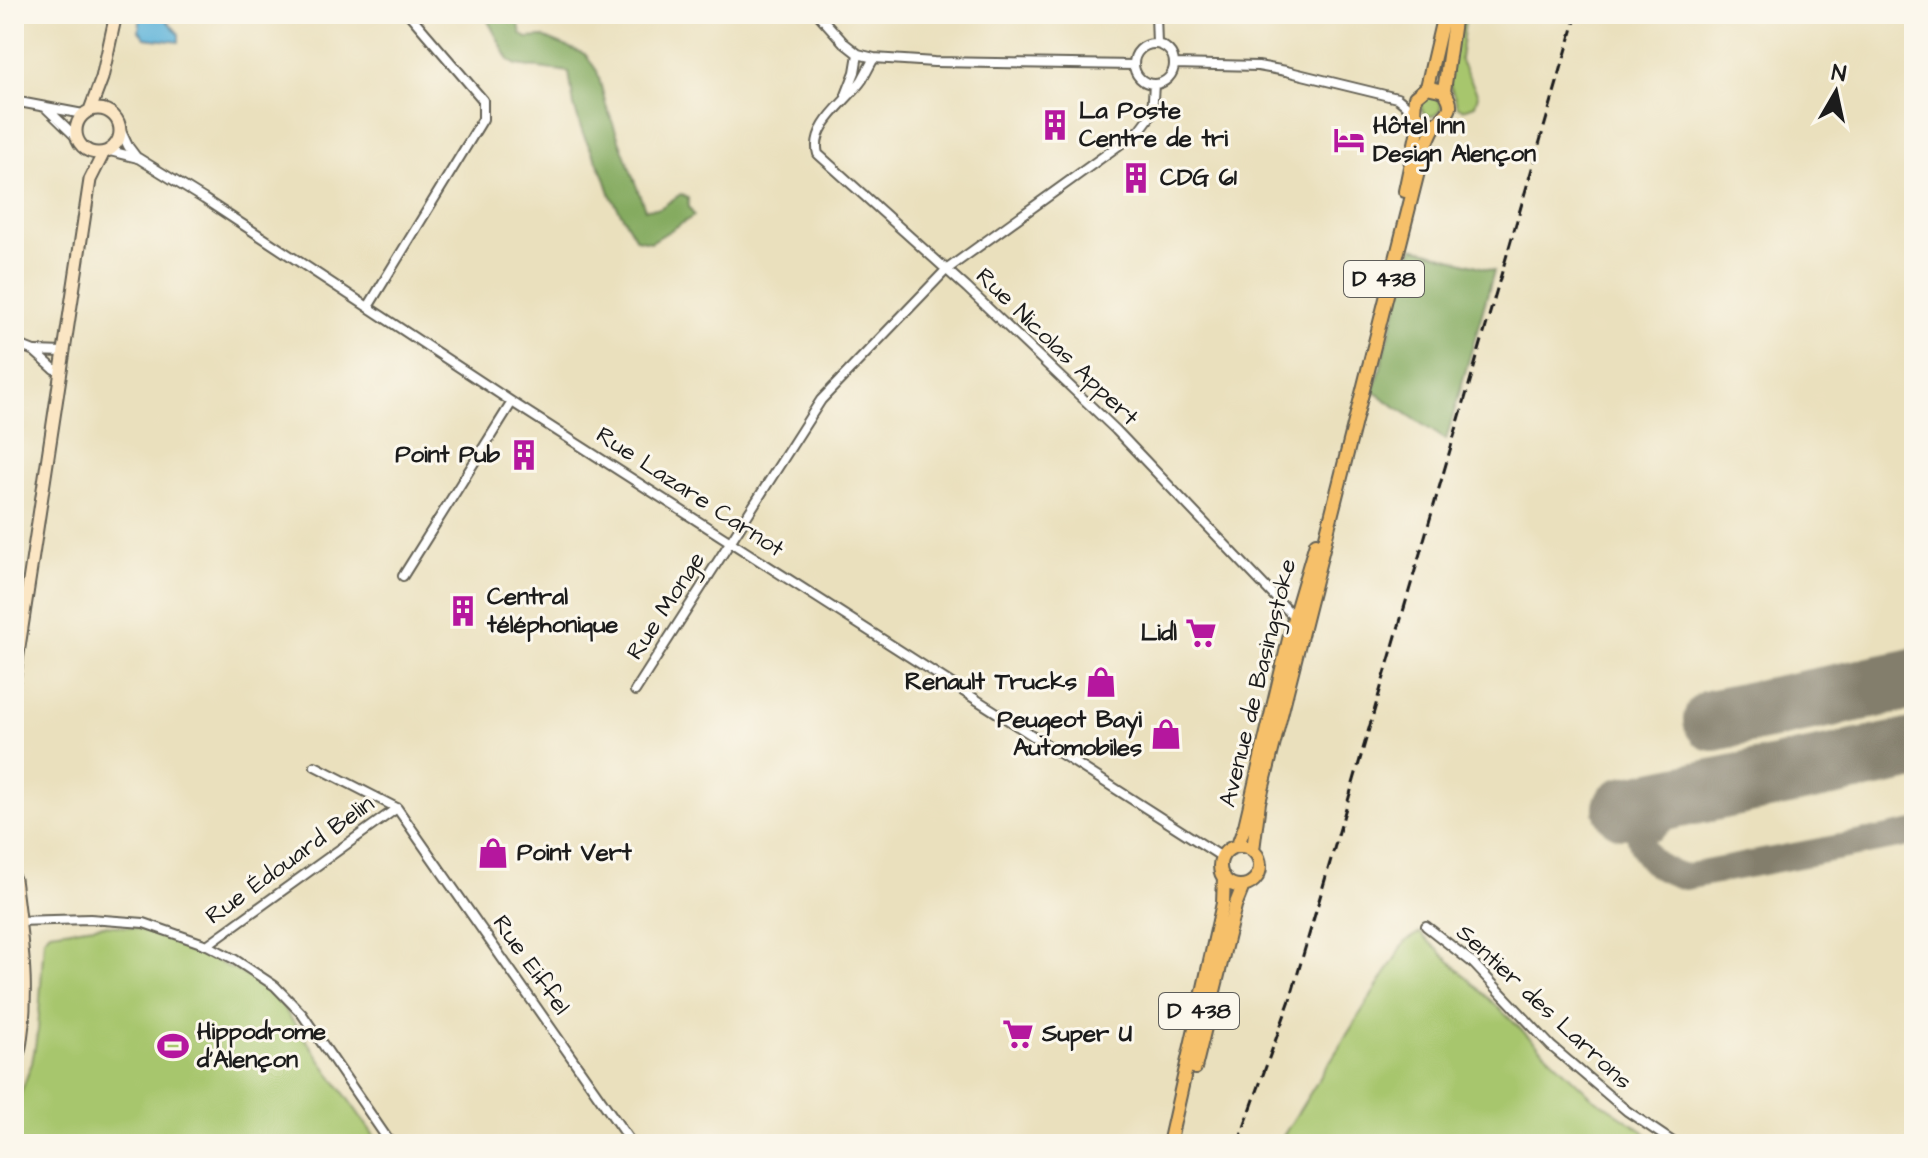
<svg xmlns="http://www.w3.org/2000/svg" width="1928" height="1158" font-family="'Architects Daughter',sans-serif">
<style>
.green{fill:#a7c66d;stroke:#627144;stroke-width:2}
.forest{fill:#85ab60;stroke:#50643e;stroke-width:2}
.water{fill:#5cb2d9;stroke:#3c677a;stroke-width:2}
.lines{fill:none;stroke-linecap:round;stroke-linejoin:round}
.taxiway{stroke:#837e6c;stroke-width:26}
.runway{stroke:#837e6c;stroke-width:62}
.street-casing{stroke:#646154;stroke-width:12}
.secondary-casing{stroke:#646154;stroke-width:15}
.primary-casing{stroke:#646154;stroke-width:16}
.street{stroke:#fff;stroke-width:8}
.secondary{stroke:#fbe6c4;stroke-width:11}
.primary{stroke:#f6c06b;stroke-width:12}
.rail{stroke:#1c1c1c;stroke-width:3;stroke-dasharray:12 6;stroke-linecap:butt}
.labels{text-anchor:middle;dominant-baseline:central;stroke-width:6;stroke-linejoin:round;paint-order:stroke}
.shield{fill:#fbf7ec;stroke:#5f5e5a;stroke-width:2}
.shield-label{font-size:22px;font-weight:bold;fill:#1c1c1c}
.poi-label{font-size:24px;font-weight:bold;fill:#1c1c1c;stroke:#fbf7ec;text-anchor:start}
.street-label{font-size:24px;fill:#1c1c1c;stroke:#fbf7ec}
</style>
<rect width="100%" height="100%" fill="#fbf7ec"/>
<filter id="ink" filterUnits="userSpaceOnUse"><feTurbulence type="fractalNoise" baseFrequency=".0125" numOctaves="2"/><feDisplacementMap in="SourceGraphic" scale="16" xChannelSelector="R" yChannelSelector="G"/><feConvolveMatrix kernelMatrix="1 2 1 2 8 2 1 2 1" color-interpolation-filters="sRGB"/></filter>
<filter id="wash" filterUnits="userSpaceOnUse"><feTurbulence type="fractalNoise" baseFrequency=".006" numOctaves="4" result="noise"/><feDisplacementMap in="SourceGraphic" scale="32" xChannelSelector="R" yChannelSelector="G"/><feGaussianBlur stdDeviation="1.8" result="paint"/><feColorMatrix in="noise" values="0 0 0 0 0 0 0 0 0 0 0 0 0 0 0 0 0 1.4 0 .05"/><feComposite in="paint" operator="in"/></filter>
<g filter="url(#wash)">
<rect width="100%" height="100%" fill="#eae0bd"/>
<!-- green -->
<path class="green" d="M1459,14H1466L1460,59L1478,95L1475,105L1464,109L1458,107L1449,82Z
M1421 106a10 10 0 1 1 20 0a10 10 0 1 1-20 0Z
M102,925L131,927L169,938L253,979L277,999L380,1144H14V1111L32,1063L38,1030L44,938L50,932Z
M1420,933L1591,1096L1662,1144H1278L1406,941Z"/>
<!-- forest -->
<path class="forest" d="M488,14H517L521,34L527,38L543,37L585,54L597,71L606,105L645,209L660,208L681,194L688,198L689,207L694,216L651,242L636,239L611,196L604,175L583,134L574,106L569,72L516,65L509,60L488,21Z
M1413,247L1494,271L1446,440L1374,392Z"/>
<!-- water -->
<path class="water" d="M141,14H161L179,34V42L145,38L139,31Z"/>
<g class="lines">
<!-- taxiway -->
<path class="taxiway" d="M1634,806C1641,848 1641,864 1685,877L1914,833
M1633,814L1638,827L1653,828C1668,817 1667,804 1686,796"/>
<!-- runway -->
<path class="runway" d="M1714,720L1914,679
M1624,808L1914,749"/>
</g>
</g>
<g filter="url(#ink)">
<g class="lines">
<defs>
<path id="street" d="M818,14L844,43L858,54L874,58L934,62L1134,65
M1156,14L1157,44
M1134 64a20 20 0 1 1 40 0a20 20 0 1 1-40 0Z
M874,58C870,65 866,73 862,80C848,101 810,125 818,154L967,288L1116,430L1296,619
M1174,64L1258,66L1286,71L1397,98L1414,112
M846,95L855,72L858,54
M14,101L83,114
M46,108L76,137
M120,129L128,146L137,158
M110,151L138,158L204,199L512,402L1222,857
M368,307L483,119V100L409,14
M14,343L34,351L54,369H61
M35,351L64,352
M403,576L512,402
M635,691L821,400L946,270L1140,130L1152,114L1154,84
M315,766L397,808L632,1144
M16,921L90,919L144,923L207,945L234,959L275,986L302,1014L391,1144
M1426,926L1473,963L1551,1046L1627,1111L1676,1144
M207,945L397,808"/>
<path id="secondary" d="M76 131a22 22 0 1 1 44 0a22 22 0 1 1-44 0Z
M90,110L102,78L116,14
M14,680L90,180L103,154
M14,879C23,946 32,1009 14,1074"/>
<path id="primary" d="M1427,87L1444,14
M1444,91L1455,14
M1405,191L1420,120
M1238,845L1245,826L1294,618L1316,543
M1220 866a20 20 0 1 1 40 0a20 20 0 1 1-40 0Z
M1253,850L1259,802L1423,152C1427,144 1430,133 1435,126C1445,113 1458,111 1444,91L1427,87L1415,97L1414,112L1425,123H1436
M1195,1068L1235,906L1243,886
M1169,1144L1223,903L1224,877"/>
</defs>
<!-- street casing -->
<use href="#street" class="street-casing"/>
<!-- secondary casing -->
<use href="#secondary" class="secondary-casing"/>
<!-- primary casing -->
<use href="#primary" class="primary-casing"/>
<!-- street -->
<use href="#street" class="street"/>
<!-- secondary -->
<use href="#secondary" class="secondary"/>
<!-- primary -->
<use href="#primary" class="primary"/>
<!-- rail -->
<path class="rail" d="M1238,1144L1290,1000L1577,14"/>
</g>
</g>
<!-- icons -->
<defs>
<symbol id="building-bare" viewBox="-9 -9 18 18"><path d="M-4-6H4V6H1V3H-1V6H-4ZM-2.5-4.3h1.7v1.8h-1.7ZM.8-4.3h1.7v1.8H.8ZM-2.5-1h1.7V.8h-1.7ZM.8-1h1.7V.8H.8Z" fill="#b5179e" stroke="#fbf7ec" stroke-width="2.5" paint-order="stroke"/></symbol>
<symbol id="hotel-bare" viewBox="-9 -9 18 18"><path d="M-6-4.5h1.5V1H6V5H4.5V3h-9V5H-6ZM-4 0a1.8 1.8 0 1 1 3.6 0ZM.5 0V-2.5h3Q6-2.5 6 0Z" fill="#b5179e" stroke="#fbf7ec" stroke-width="2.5" paint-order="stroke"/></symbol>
<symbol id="supermarket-bare" viewBox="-9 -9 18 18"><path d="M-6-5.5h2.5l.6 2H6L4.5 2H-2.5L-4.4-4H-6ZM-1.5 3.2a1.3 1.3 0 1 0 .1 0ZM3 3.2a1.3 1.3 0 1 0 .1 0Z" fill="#b5179e" stroke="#fbf7ec" stroke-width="2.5" paint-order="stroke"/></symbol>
<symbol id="shop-bare" viewBox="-9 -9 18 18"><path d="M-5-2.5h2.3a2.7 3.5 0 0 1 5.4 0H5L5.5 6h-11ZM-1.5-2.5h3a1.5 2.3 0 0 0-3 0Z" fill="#b5179e" stroke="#fbf7ec" stroke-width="2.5" paint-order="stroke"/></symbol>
<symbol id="stadium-bare" viewBox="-9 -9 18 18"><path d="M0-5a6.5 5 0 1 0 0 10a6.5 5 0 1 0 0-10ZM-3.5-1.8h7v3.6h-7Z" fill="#b5179e" stroke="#fbf7ec" stroke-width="2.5" paint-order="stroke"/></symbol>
</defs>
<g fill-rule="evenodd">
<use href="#building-bare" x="1033" y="103" width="44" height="44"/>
<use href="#hotel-bare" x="1327" y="118" width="44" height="44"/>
<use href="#building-bare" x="1114" y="156" width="44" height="44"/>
<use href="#building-bare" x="502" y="433" width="44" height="44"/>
<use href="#building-bare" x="441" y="589" width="44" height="44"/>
<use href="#supermarket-bare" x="1179" y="611" width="44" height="44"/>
<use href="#shop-bare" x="1079" y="660" width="44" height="44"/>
<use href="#shop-bare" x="1144" y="712" width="44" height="44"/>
<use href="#shop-bare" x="471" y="831" width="44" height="44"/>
<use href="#supermarket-bare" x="996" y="1012" width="44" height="44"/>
<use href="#stadium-bare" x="151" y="1024" width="44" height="44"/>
</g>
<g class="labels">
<!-- shield labels -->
<g class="shield">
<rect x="1344" y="261" width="80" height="36" rx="6"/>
<rect x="1159" y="993" width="80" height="36" rx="6"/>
</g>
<g class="shield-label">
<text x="1384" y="279">D 438</text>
<text x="1199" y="1011">D 438</text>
</g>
<!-- poi labels -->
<g class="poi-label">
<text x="1079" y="111">La Poste<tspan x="1079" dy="28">Centre de tri</tspan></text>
<text x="1373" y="126">Hôtel Inn<tspan x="1373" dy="28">Design Alençon</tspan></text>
<text x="1160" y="178">CDG 61</text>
<text x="500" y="455" text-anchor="end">Point Pub</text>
<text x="487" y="597">Central<tspan x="487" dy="28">téléphonique</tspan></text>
<text x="1177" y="633" text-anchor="end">Lidl</text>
<text x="1077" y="682" text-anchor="end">Renault Trucks</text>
<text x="1142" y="720" text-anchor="end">Peugeot Bayi<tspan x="1142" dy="28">Automobiles</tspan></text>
<text x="517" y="853">Point Vert</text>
<text x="197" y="1032">Hippodrome<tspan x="197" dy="28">d'Alençon</tspan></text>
<text x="1042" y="1034">Super U</text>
</g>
<!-- street labels -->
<g class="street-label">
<text transform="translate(1057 347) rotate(44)">Rue Nicolas Appert</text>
<text transform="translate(690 492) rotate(33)">Rue Lazare Carnot</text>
<text transform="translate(666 606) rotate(-57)">Rue Monge</text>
<text transform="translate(1258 683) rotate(-76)">Avenue de Basingstoke</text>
<text transform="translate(290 860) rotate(-36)">Rue Édouard Belin</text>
<text transform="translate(531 965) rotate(55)">Rue Eiffel</text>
<text transform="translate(1544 1007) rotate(43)">Sentier des Larrons</text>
</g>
</g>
<!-- margin -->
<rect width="1928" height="1158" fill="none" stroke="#fbf7ec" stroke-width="48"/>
<!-- north arrow -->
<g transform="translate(1836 92) rotate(9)" stroke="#fbf7ec" stroke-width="6" paint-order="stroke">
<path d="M0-6L14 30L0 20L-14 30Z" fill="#1c1c1c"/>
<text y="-12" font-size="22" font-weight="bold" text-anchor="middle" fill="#1c1c1c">N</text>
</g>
</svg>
